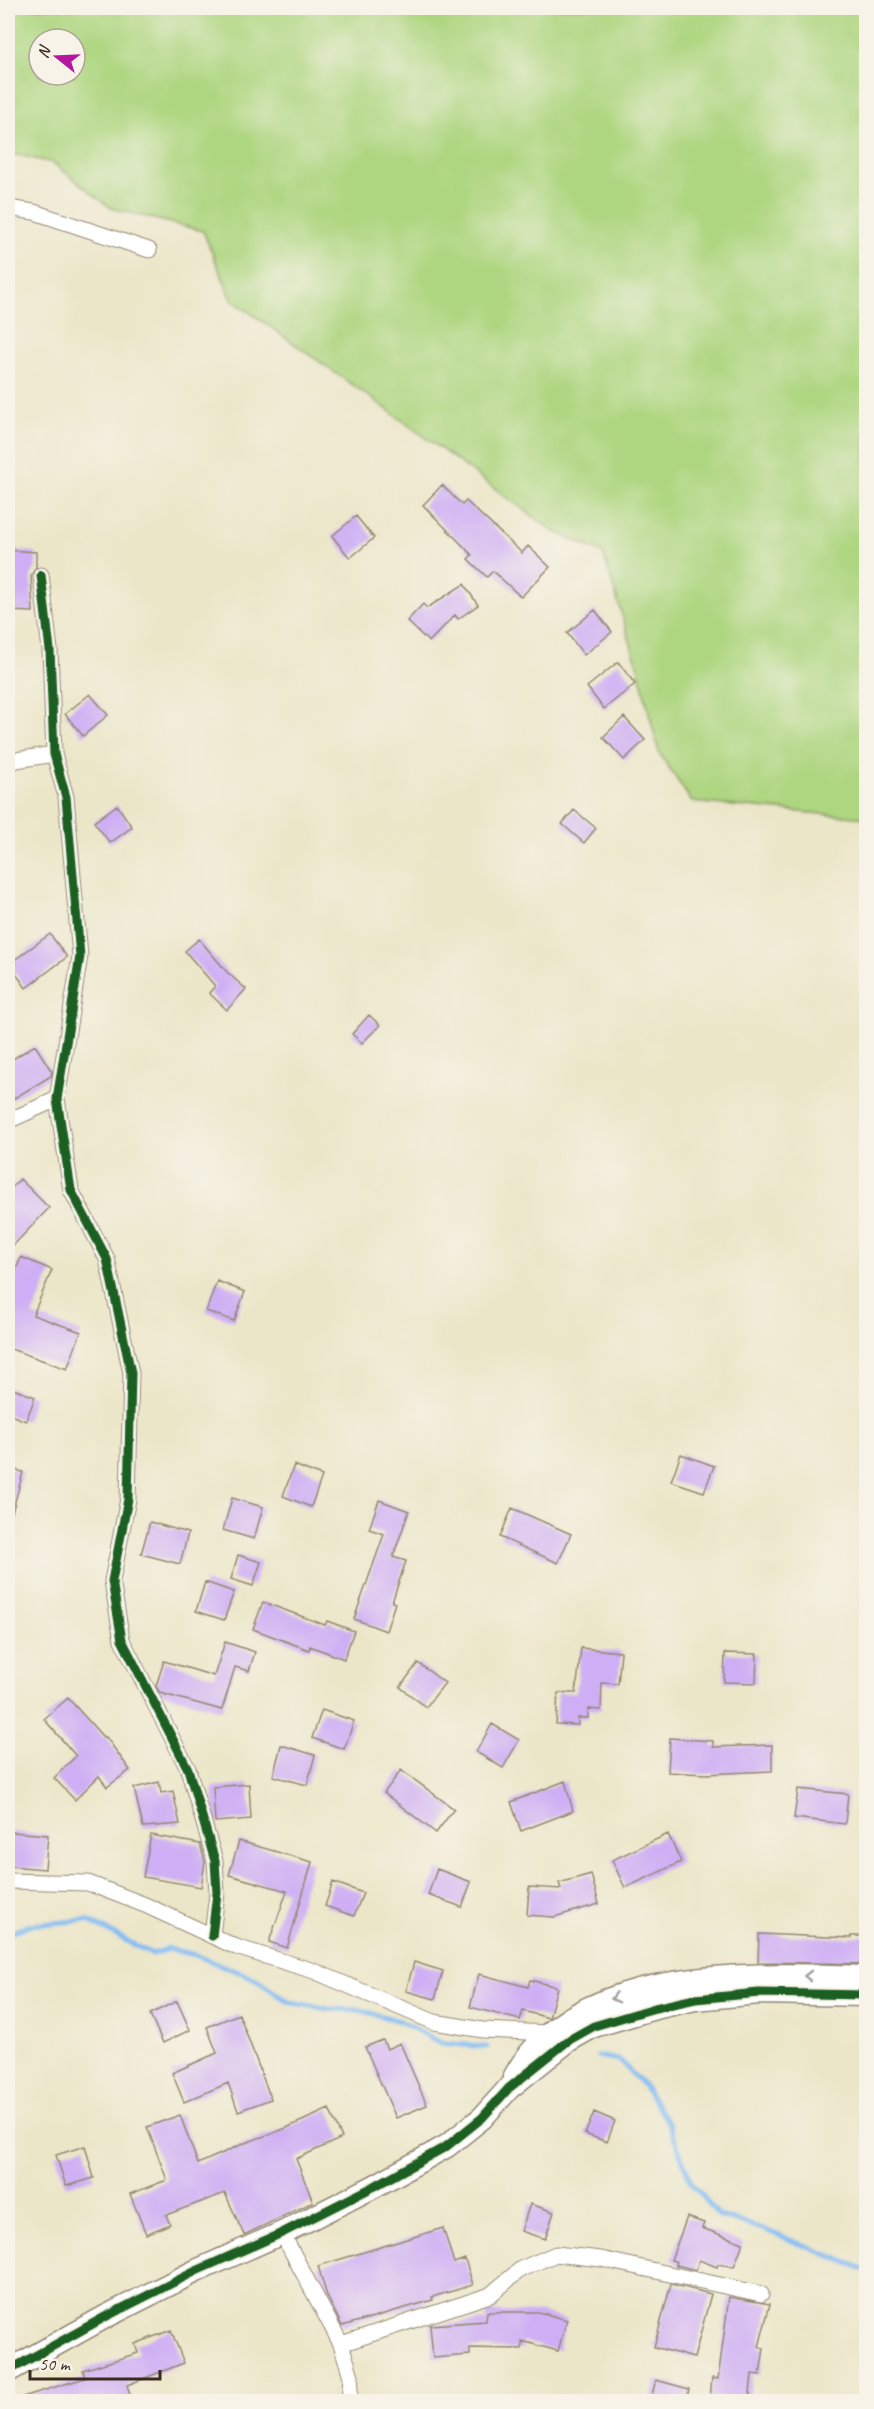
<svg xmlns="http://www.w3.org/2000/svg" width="874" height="2409" font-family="Caveat,sans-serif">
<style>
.green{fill:#aed680;stroke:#74804f;stroke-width:1.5;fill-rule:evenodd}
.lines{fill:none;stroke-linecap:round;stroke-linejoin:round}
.stream{stroke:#82bcf3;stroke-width:5}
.building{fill:#ceaef4}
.street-casing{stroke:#948874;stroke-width:17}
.secondary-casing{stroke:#948874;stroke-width:25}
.street{stroke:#fff;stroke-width:15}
.secondary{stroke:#fff;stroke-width:22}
.cycleway-casing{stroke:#f7f3e8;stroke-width:13}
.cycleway{stroke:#1b5e20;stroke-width:9}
.oneway{stroke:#a79f9a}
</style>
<rect width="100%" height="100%" fill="#f7f3e8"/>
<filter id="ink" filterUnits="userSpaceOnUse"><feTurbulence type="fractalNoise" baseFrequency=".0167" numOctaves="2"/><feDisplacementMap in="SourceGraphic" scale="12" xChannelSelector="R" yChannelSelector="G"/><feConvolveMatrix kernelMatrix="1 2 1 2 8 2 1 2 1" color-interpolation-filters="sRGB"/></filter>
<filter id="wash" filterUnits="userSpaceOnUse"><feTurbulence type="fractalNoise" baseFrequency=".008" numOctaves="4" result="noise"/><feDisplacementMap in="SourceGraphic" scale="24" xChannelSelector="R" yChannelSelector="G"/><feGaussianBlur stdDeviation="1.35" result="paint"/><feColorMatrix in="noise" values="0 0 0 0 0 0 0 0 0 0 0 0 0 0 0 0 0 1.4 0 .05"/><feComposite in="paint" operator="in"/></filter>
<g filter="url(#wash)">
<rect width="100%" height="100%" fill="#ece6c9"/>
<!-- green -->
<path class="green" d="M8,8H866V818L692,802L659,753L637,664L603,553L553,531L381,405L232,300L203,231L111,208L53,163L8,153ZM39,39H75V75H39Z"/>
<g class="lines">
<!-- stream -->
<path class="stream" d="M8,1934L29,1925L87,1920L152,1954L169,1949L192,1954L252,1977L289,2002L328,2009L360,2010L400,2021L441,2043L487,2047
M598,2056L619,2060L645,2087L669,2124L691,2182L719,2216L760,2228L866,2270"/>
</g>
<g id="blocks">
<!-- building -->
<path class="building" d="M442,485L462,505L466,501L522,553L528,546L550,567L521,597L493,571L487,577L468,559L472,555L423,505Z
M356,516L374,538L350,558L332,536Z
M8,550L36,552V567L31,576L33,612L8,611Z
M464,584L478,605L458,619L455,615L429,642L407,621L423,604L427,608Z
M595,610L612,632L584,655L567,633Z
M618,662L635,684L604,709L587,687Z
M90,694L108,715L83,736L65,714Z
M624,717L645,740L624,760L603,737Z
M117,805L132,827L110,843L94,822Z
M574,810L596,828L584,843L562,824Z
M50,934L67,957L26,988L9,964Z
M199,939L227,972L246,989L227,1010L209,993L215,986L185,951Z
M369,1015L380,1025L362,1043L352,1034Z
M35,1045L52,1072L51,1076L8,1102V1062Z
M20,1179L49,1208L8,1251V1191Z
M21,1257L52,1270L33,1315L81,1332L67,1369L8,1348V1290Z
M217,1281L245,1292L234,1321L206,1311Z
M8,1387L35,1397L26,1421L8,1414Z
M681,1454L714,1466L704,1492L671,1481Z
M294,1465L322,1476L311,1507L283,1496Z
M8,1468L23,1472L12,1513H8Z
M232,1498L263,1507L254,1539L223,1530Z
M379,1500L409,1511L393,1557L406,1561L392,1602L395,1603L386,1631L354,1619L384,1534L369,1529Z
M512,1508L571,1534L558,1563L500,1537Z
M150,1522L188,1533L180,1564L141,1554Z
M238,1555L261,1562L253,1586L231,1579Z
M205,1582L234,1592L224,1620L196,1611Z
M263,1602L325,1625L327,1621L354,1631L344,1659L310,1646L309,1650L253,1629Z
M225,1642L255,1652L249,1671L235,1667L222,1710L160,1693L156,1686L164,1661L214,1676Z
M581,1648L621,1652L618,1684L602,1683L601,1710L588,1709V1718H578V1725L556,1724L558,1693H576Z
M725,1653L757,1654L756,1683L724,1682Z
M418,1663L445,1683L426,1707L400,1687Z
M68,1698L104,1738L106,1737L130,1770L107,1787L99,1776L75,1800L54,1778L76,1756L44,1719Z
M322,1710L354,1721L344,1749L312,1738Z
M492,1724L519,1740L503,1768L476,1752Z
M670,1738L713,1741V1747L772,1745V1771L705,1774L668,1772Z
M281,1745L315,1755L307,1785L273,1776Z
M401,1770L454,1809L436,1833L384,1793Z
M565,1781L573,1811L521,1831L511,1802Z
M159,1782L161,1793L173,1791L180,1824L143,1827L134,1788Z
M249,1784L251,1819L215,1822L213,1787Z
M798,1789L848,1794L845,1824L794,1818Z
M12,1832L48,1835L45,1869L9,1866Z
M668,1834L681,1862L625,1888L612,1860Z
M151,1835L200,1844L205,1862L201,1887L143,1877Z
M239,1841L312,1862L287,1948L269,1942L287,1891L229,1875Z
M437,1869L471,1882L462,1907L428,1895Z
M591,1874L599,1904L554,1917L527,1915L529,1887L561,1889L559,1883Z
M333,1882L363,1893L354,1916L325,1906Z
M759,1934L851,1938V1936H867V1964L758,1962Z
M414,1962L443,1971L435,1999L406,1991Z
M479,1974L528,1987L530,1980L557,1987L549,2018L523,2011L520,2020L470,2007Z
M177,2001L190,2030L163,2043L150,2014Z
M239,2014L271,2099L238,2111L228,2083L184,2102L172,2073L217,2053L207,2027Z
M383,2040L387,2049L400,2043L427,2105L396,2118L365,2047Z
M329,2109L342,2138L296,2159L313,2202L244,2235L225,2193L166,2215L170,2224L146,2234L130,2194L167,2180L147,2127L180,2115L198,2164L245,2143L284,2129Z
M594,2112L615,2121L607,2142L585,2134Z
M85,2146L94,2178L66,2186L56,2155Z
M530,2204L554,2212L545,2239L521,2231Z
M687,2217L704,2223L702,2228L743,2243L734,2267L718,2264L717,2267L699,2260L696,2270L676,2265L677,2262L671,2260Z
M443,2228L454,2263L465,2259L473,2285L432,2297L433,2300L342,2326L327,2296L318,2266Z
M671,2284L711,2294L694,2358L654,2347Z
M729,2297L770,2304L759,2347L764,2348L760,2375L752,2374L749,2402L710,2399L712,2378L718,2379Z
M487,2312H539L567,2320L558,2351L522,2341V2349L470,2348V2355L433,2358L430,2325L486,2321Z
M171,2330L184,2363L127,2385L132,2402H20L19,2398L85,2378L83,2370L138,2353L135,2344Z
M656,2380L689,2389L686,2402H650Z"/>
</g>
</g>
<g filter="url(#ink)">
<use href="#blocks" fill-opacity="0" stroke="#948874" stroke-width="1.5"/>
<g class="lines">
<defs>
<path id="street" d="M8,208L34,212L149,250
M41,575L50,650L54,754L66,797L80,956L57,1099L71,1190L107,1259L131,1373L128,1499L112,1581L122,1640L188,1769L215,1861L217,1893L212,1936
M8,765L16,760L54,754
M8,1121L57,1099
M8,1881L88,1883L145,1905L236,1947L314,1971L434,2022L483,2030L549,2033
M282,2233L341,2344L351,2376L349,2402
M341,2344L490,2295L521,2269L556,2254L601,2259L761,2294"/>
<path id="secondary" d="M515,2076C576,1963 757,1974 866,1977
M8,2371L105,2317L196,2271L282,2233L373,2187L447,2146L482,2118L509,2088L569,2040L594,2026L655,2008L695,1999L759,1993L866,1995"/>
</defs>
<!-- street casing -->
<use href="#street" class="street-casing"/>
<!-- secondary casing -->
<use href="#secondary" class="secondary-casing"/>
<!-- street -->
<use href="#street" class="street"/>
<!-- secondary -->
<use href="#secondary" class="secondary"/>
<defs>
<path id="cycleway" d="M41,575L50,650L54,754L66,797L80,956L57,1099L71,1190L107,1259L131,1373L128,1499L112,1581L122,1640L188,1769L215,1861L217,1893L212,1936
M8,2371L105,2317L196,2271L282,2233L373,2187L447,2146L482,2118L509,2088L569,2040L594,2026L655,2008L695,1999L759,1993L866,1995"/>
</defs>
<!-- cycleway casing -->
<use href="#cycleway" class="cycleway-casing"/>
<!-- cycleway -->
<use href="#cycleway" class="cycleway"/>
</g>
<!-- one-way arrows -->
<defs><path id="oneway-chevron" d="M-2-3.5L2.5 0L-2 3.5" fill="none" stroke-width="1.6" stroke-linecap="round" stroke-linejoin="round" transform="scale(1.5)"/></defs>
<g class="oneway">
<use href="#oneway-chevron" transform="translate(808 1976) rotate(-179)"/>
<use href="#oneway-chevron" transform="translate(615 1998) rotate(165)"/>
</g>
</g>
<!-- margin -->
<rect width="874" height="2409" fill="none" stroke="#f7f3e8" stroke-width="30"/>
<!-- north arrow -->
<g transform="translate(57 57) rotate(288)"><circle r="28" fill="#f7f3e8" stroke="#aca397" stroke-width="1.5"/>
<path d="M0-4.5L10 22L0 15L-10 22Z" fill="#b5179e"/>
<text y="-9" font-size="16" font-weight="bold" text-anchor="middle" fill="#3b2a1e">N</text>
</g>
<!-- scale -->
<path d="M30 2370v9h130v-9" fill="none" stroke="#3b2a1e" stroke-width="3"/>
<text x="39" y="2370" font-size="18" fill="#3b2a1e" stroke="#f7f3e8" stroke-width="4.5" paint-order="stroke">50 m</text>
</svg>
